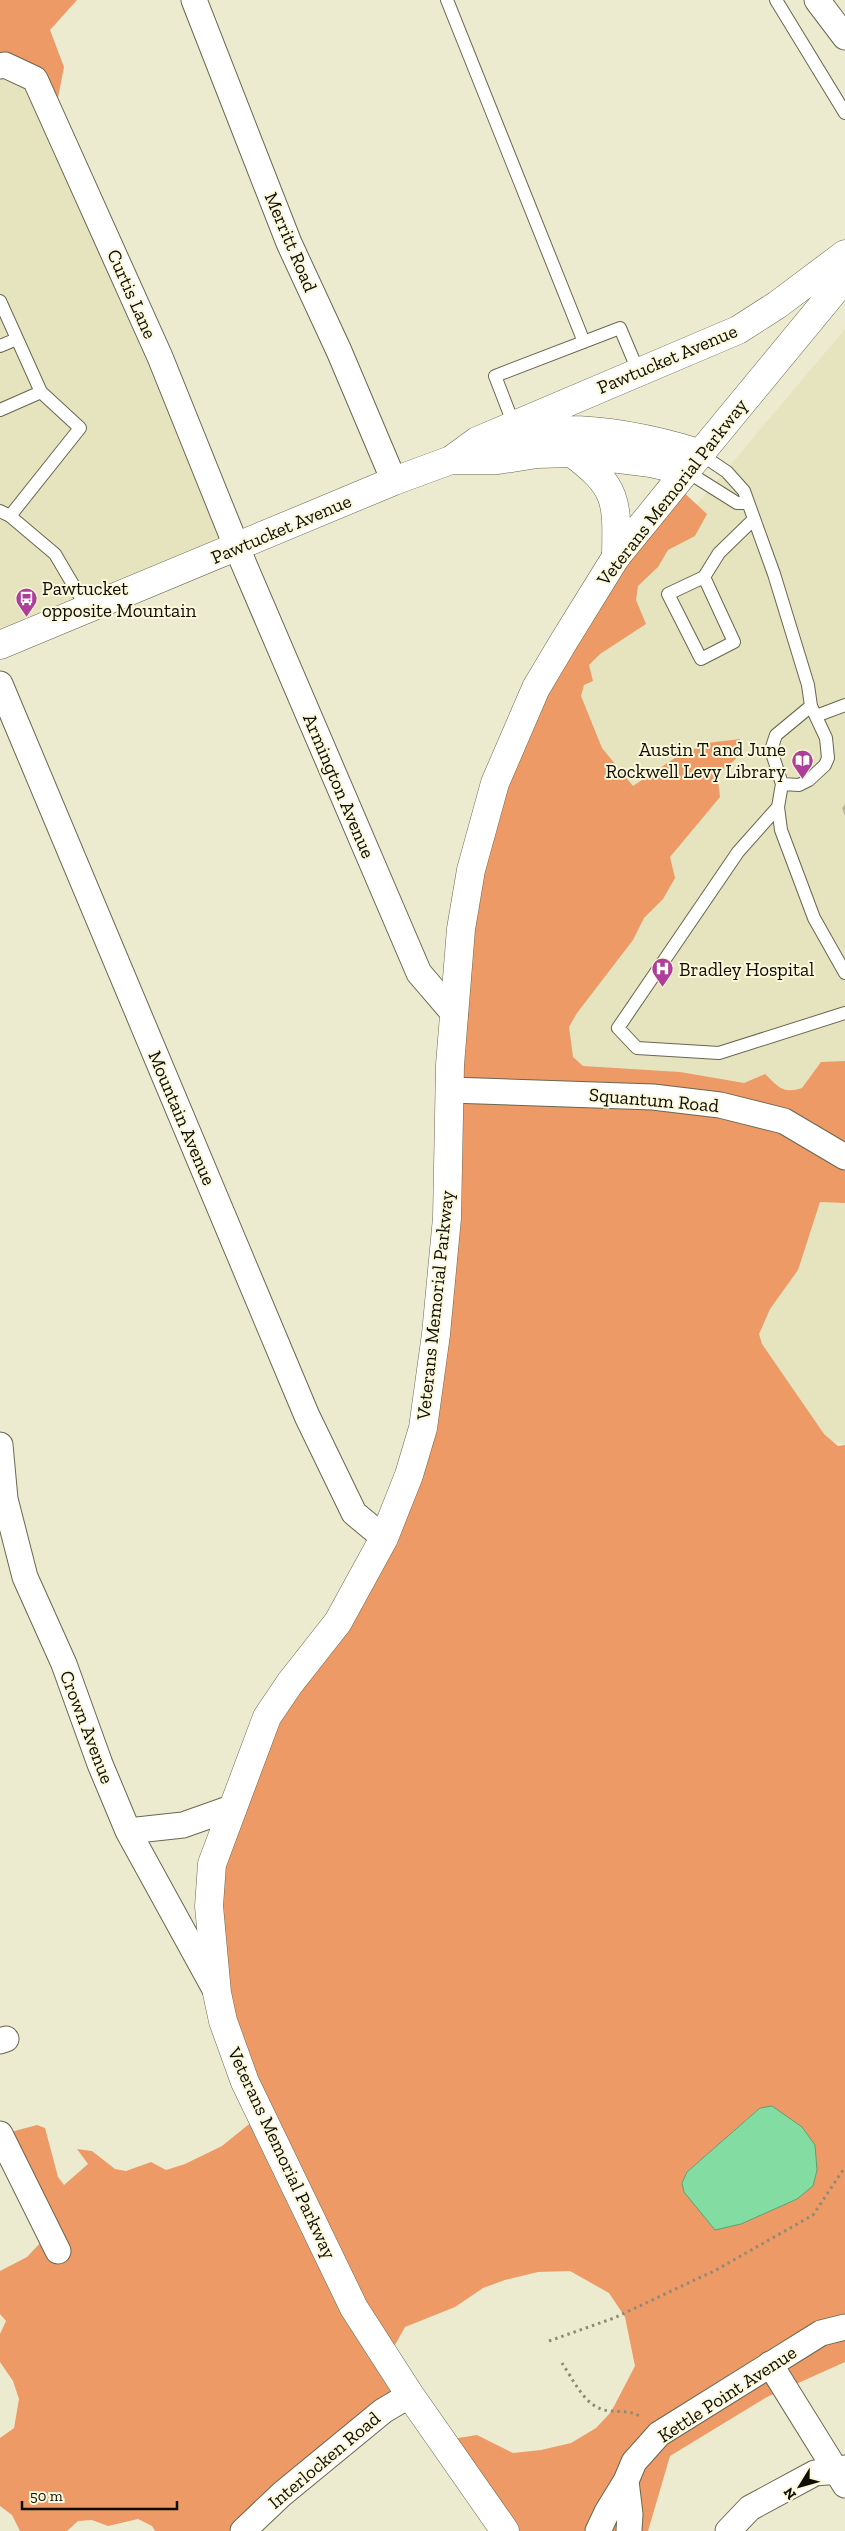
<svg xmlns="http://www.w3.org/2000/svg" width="845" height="2531" font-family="'Zilla Slab',serif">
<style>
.built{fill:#e6e3bf}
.forest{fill:#ed9a66;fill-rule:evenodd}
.water{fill:#83dda2;stroke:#609f73}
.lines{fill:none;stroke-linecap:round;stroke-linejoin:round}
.service-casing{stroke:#69674f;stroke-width:14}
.minor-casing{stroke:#69674f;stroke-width:27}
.secondary-casing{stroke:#69674f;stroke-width:29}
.primary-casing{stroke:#69674f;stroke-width:29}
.path{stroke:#8d8b77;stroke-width:3;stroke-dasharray:2.5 4;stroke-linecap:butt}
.service{stroke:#fff;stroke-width:12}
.minor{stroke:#fff;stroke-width:25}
.secondary{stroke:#fff;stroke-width:28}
.primary{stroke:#fff;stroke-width:28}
.wall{fill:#c1b39e}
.labels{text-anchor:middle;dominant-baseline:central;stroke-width:4;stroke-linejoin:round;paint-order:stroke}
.street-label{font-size:19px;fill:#0f0e05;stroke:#fbf8dc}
.poi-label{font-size:19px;fill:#0f0e05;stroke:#fbf8dc;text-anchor:start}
</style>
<rect width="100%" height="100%" fill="#edebcf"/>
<!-- built -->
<path class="built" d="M23,66L252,542L0,647V68Z
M845,329V1444L767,1423L646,1276L494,861L617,599Z"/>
<!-- forest -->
<path class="forest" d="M0,0H77L50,30L64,67L56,108L30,70L0,68Z
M679,488L707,514L695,536L668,550L658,567L638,586L636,600L646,624L600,654L589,665L593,681L584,685L581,696L602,748L633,786L675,758L707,743L740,739C743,757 733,762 720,771L718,781L720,797L670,857L675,878L663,899L644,918L633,940L577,1013L569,1027L573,1057L583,1066L680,1072L744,1083L765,1074C779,1087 782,1094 802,1088L821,1062L845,1061V1203L820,1202L798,1270L770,1309L759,1334L762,1344L824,1434L838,1446L845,1445V2362L767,2397L670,2456L648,2531H503L452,2439L477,2435L513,2453L541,2450L571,2443L596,2428L611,2412L635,2366L625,2317L609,2293L570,2271L538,2272L505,2280L483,2288L455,2307L405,2327L386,2361L408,2397L245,2531H155L152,2526L138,2519L108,2526L92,2520L78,2521L67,2531H20L12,2515L0,2506V2438L14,2428L19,2399L13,2381L0,2362V2334L6,2321L0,2314V2271L27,2257L42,2241L7,2133L37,2125L45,2128L58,2177L64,2185L88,2164L77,2149L92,2151L115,2169L126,2171L151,2162L166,2170L185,2164L222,2146L259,2116L209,1945L233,1786L411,1467L458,957L532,695ZM760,2108V2214L741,2224L687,2172Z"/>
<!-- water -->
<path class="water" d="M772,2106L802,2127L815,2145L817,2170L813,2186L797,2199L741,2224L715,2230L684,2192L682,2183L687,2172L760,2108Z"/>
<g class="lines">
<defs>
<path id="service" d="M447,0L584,342
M776,0L845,113
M0,301L41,392L80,428L10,516
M0,346L17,339
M0,410L41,392
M514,425L495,376L620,328L639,373
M699,453L727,472L744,491L774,574L808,685L811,706L826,738L828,758L825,765L809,780L799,785L782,784
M686,471L737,503H748
M0,511L10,516L55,554L88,610
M704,577L668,594L701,659L734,642L704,577L719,553L754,519
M811,706L776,735L771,750L782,784L778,807L781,830L814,918L845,973
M816,716L845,705
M778,807L738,852L618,1028L637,1048L719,1053L845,1013"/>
<path id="minor" d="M194,0L289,243L339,351L394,481
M817,0L845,37
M0,66L5,65L35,79L160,357L237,548L419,973L455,1015
M0,684L307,1416L354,1513L384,1538
M450,1090L653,1097L720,1105L784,1121L845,1157
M0,1445L5,1499L25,1577L64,1664L100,1764L128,1831L217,1993
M128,1831L183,1825L231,1808
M0,2041L6,2039
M0,2134L58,2251
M770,2364L845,2485
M626,2481L634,2462L659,2434L821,2333L845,2327
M243,2531L282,2494L383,2411L410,2395
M598,2531L607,2512L626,2481L630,2514L629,2531
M728,2531L750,2508L815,2473L838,2471L845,2468"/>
<path id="secondary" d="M505,2531L410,2395L354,2308L245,2082L223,2021L217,1993L209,1906L212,1864L267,1717L290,1683L338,1622L384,1538L409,1475L423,1428L436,1334L447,1218L450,1065L461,929L471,870L495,783L536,688L564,641L616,557L686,471"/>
<path id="primary" d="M509,436C525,434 542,430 559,430C607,429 654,439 699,453
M572,453C619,488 617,502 616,557
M451,460H498L537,454L572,453L651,463L686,471L845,278
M0,645L394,481L451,460L477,441L738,330L777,305L845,254"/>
</defs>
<!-- service casing -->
<use href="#service" class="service-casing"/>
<!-- minor casing -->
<use href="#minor" class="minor-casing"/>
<!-- secondary casing -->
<use href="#secondary" class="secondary-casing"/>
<!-- primary casing -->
<use href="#primary" class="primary-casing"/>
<!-- path -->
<path class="path" d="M549,2341L614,2318L716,2270L813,2215L845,2167
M562,2363C573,2379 584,2405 604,2410C616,2413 632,2409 642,2418"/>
<!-- service -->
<use href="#service" class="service"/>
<!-- minor -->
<use href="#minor" class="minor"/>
<!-- secondary -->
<use href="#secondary" class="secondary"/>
<!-- primary -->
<use href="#primary" class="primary"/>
</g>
<!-- wall -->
<path class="wall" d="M845,804V816L842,808Z"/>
<!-- icons -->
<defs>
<symbol id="bus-pin" viewBox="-11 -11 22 30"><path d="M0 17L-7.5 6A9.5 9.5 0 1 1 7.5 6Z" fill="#ae3e9a" stroke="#fbf8dc"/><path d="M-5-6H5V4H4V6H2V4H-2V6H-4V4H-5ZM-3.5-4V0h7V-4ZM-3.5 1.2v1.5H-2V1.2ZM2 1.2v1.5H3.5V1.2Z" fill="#fff"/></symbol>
<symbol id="library-pin" viewBox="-11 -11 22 30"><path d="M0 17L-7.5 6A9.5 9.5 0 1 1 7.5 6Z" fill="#ae3e9a" stroke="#fbf8dc"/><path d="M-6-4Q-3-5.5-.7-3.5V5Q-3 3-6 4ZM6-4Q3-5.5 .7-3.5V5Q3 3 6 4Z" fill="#fff"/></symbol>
<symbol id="hospital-pin" viewBox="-11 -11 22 30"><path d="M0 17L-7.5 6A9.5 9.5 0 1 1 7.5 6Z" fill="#ae3e9a" stroke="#fbf8dc"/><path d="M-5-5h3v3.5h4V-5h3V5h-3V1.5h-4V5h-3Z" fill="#fff"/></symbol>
</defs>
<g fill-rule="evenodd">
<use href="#bus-pin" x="14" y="586" width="25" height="34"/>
<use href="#library-pin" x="790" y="748" width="25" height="34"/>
<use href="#hospital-pin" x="650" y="956" width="25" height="34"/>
</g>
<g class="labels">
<!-- street labels -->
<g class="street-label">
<text transform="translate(291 242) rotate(67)">Merritt Road</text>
<text transform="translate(132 294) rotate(66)">Curtis Lane</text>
<text transform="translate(667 359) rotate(-23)">Pawtucket Avenue</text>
<text transform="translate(672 492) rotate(-52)">Veterans Memorial Parkway</text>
<text transform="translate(281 529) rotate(-23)">Pawtucket Avenue</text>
<text transform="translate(339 786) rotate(67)">Armington Avenue</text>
<text transform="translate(654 1100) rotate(5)">Squantum Road</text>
<text transform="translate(182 1118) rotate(67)">Mountain Avenue</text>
<text transform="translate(435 1305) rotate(-84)">Veterans Memorial Parkway</text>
<text transform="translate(87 1727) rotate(69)">Crown Avenue</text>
<text transform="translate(282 2153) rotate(65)">Veterans Memorial Parkway</text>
<text transform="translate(727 2394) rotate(-33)">Kettle Point Avenue</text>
<text transform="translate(324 2460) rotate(-40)">Interlocken Road</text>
</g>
<!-- poi labels -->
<g class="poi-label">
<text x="42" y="588">Pawtucket<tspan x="42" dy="22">opposite Mountain</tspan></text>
<text x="786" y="749" text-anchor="end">Austin T and June<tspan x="786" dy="22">Rockwell Levy Library</tspan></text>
<text x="679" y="969">Bradley Hospital</text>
</g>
</g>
<!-- north arrow -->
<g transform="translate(800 2486) rotate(233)" stroke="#fbf8dc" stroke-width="4" paint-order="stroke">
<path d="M0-4L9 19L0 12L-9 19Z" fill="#0f0e05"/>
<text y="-8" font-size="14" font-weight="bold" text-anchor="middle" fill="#0f0e05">N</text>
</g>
<!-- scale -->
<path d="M22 2501v8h155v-8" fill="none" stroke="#0f0e05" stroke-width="2.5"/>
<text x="30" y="2501" font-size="15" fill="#0f0e05" stroke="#fbf8dc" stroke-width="4" paint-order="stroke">50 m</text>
</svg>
